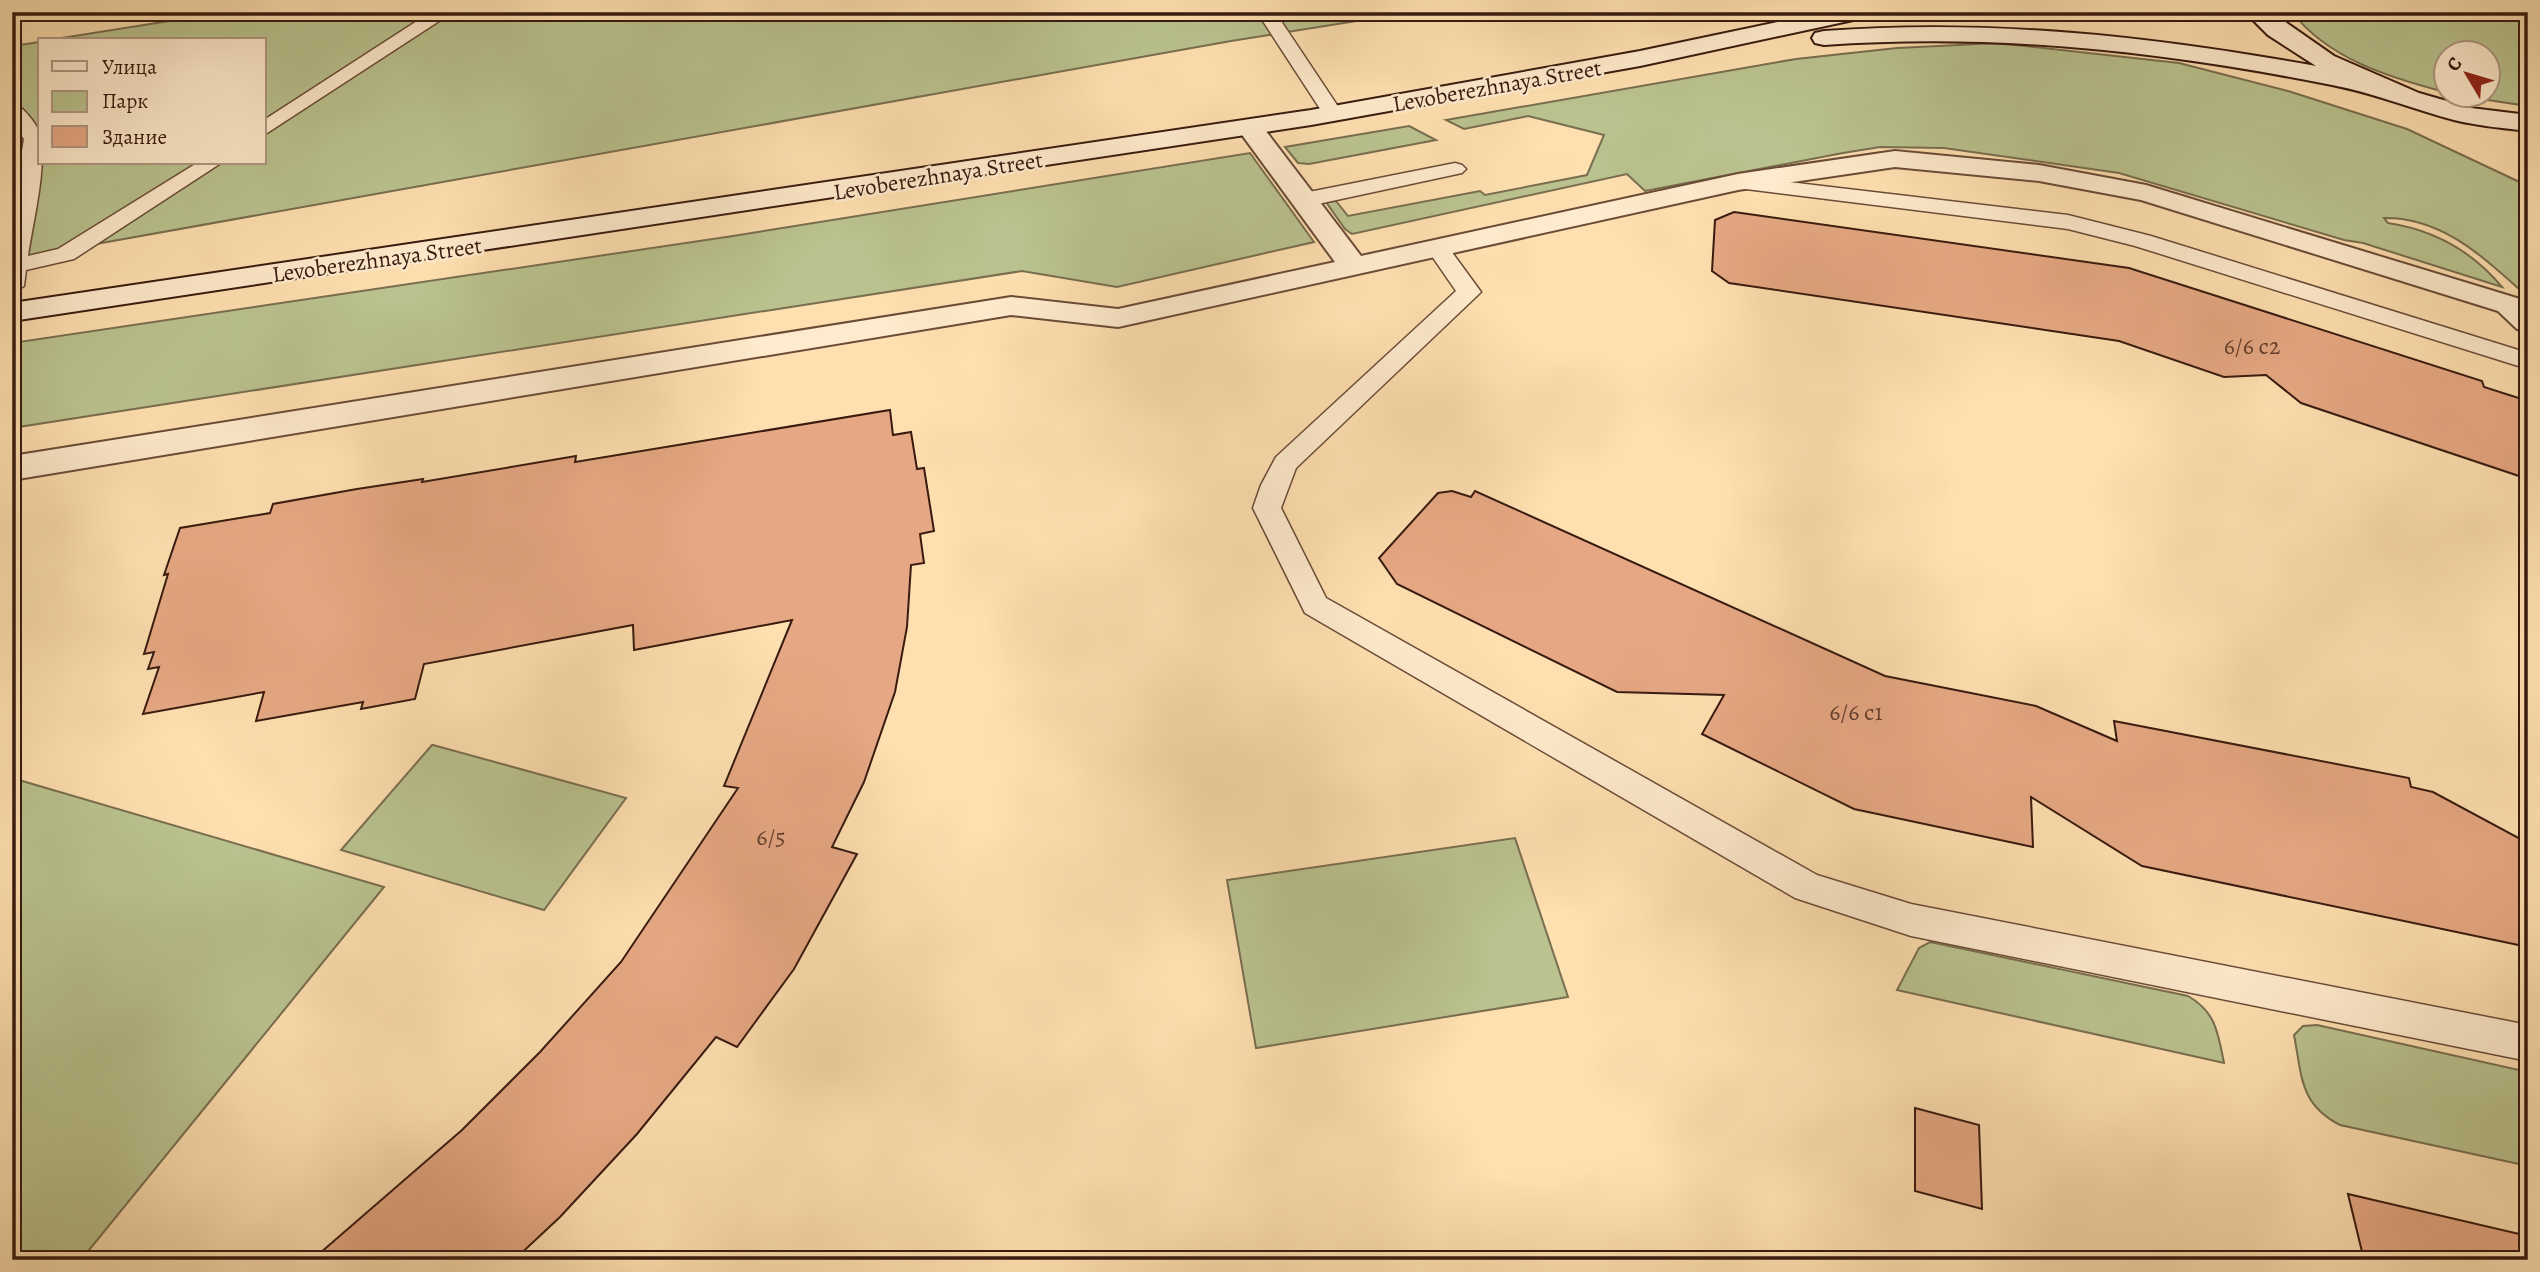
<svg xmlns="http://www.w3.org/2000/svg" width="2540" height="1272" font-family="Alegreya,serif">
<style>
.green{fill:#bac38f;stroke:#796e4f;stroke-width:2}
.building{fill:#e6a884;stroke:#381a0f;stroke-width:2}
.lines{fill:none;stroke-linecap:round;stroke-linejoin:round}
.lane-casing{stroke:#6a4b37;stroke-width:3}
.street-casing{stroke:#6a4b37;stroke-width:4}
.secondary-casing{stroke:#381a0f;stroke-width:4}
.lane{fill:#feeacc;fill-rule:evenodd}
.street{fill:#feeacc;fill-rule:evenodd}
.secondary{fill:#feeacc;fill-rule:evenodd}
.labels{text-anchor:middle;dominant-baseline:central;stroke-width:5;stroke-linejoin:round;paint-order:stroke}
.far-street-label{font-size:23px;fill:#381a0f;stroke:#feeacc}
.number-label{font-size:24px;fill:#643e2c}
</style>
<rect width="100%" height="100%" fill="#fedfb0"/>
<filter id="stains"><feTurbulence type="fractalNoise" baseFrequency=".00286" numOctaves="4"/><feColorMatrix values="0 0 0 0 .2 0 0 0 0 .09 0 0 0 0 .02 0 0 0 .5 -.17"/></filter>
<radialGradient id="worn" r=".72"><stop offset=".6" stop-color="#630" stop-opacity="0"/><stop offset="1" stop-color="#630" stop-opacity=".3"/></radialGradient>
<!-- green -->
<path class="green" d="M226,12H1413L1231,41L12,259V46L40,42V163H264V40H49Z
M2292,12H2528V106L2454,95L2488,94V52H2446L2445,92C2391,78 2328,59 2292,12Z
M1999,43L2179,63L2288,91L2407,129L2528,186V297C2486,260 2444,217 2384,218L2388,223C2434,230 2472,251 2502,287L2363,243L2344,240L2119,173L1944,148L1880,147L1843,153L1645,191L1627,174L1352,234L1345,229L1326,202L1336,201L1348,216L1480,191L1485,195L1587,175L1604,135L1528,116L1464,129L1446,120L1796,59L1897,48Z
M1409,126L1436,140L1309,164L1298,163L1285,147Z
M1250,153L1314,242L1117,287L1022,271L12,428V343L733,236Z
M432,745H433L626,798L544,910L341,850Z
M12,778L384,887L81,1260H12Z
M1515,838L1568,997L1256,1048L1227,880Z
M1930,942L2188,996C2216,1012 2218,1033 2224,1063L1897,990L1919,948Z
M2317,1025L2528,1072V1166L2340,1125C2299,1104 2302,1075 2294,1035L2303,1026Z"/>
<!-- building -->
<path class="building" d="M1734,212L2129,268L2482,381L2484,387L2528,401V479L2301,403L2266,375L2224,377L2119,341L1729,283L1712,271L1715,220Z
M890,410L893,435L911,432L917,469L924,468L934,531L920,534L924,563L911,565L907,627L895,692L864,782L832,847L857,854L794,969L737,1047L716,1037L637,1134L560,1217L514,1260H312L462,1130L540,1052L621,962L738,788L724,786L792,620L634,650L633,625L424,664L415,699L361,709L363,702L256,721L264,692L143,714L159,667L148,669L154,652L144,654L168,574L164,575L180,528L270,513L273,504L357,489L423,479L422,482L576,456L575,462Z
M1452,491L1471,497L1475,491L1885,676L2036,706L2117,741L2114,721L2409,778L2411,787L2433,792L2528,843V947L2142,866L2031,797L2033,847L1854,809L1702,734L1724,695L1617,692L1397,584L1379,558L1438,493Z
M1915,1108L1979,1125L1982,1209L1915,1191Z
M2348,1194L2528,1236V1260H2364Z"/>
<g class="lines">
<defs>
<path id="lane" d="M431,12H453L264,135V120Z
M1257,12H1275L1343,114L1340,118H1326Z
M12,103C22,105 38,125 40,135C47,168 33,221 28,256L58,249L197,163H221L74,259L26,270L24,286L12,293V211L24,139L12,123Z
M1455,163L1462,165L1466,169L1462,173L1304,207L1293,200L1304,193Z
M1738,176L2068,215L2151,236L2528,353V369L2135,246L2068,229L1730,187L1727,182L1730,177Z
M1438,242L1446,244L1481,292L1296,468L1281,508L1326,598L1817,875L1911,904L2528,1025V1061L1911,936L1795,898L1305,613L1253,508L1261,485L1276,457L1456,291L1427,249Z"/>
<path id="street" d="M1250,120L1259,122L1361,256L1738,174L1895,151L2039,165L2146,185L2520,299L2528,306V331L2517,329L2498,311L2141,200L2039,181L1895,167L1738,190L1118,327L1011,315L12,480V456L1011,297L1118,309L1335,262L1237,128L1241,122Z"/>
<path id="secondary" d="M1825,12H1870L1858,19L1640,66L1311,125L12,321V303L1311,110L1640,51Z
M2245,12H2271L2334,56L2419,93L2471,108L2528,115V131C2503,128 2478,126 2454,120C2413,109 2374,93 2332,85C2161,51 1998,33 1824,45L1815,43L1812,38L1815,33L1824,31C1995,19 2148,36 2316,66L2268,35Z"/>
</defs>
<!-- lane casing -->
<use href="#lane" class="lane-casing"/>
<!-- street casing -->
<use href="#street" class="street-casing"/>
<!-- secondary casing -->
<use href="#secondary" class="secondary-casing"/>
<!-- lane -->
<use href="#lane" class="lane"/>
<!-- street -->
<use href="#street" class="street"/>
<!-- secondary -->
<use href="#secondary" class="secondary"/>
</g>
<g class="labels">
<!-- far-street labels -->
<g class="far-street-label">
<text transform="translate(1497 86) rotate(-10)">Levoberezhnaya Street</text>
<text transform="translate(938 176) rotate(-9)">Levoberezhnaya Street</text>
<text transform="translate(377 260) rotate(-8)">Levoberezhnaya Street</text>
</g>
<!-- number labels -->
<g class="number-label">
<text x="2252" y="346">6/6 с2</text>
<text x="1856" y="712">6/6 с1</text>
<text x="771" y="837">6/5</text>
</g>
</g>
<!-- margin -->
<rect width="2540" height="1272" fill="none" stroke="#fedfb0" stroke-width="42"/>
<rect x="14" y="14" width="2512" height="1244" fill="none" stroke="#381a0f" stroke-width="3.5"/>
<rect x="21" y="21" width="2498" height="1230" fill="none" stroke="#381a0f" stroke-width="2"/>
<!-- legend -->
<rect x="38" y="38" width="228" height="126" fill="#feeacc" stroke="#af9780" stroke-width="2"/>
<rect x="52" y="61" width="35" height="10" fill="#feeacc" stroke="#af9780" stroke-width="2"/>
<text x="102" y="74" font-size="21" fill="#381a0f">Улица</text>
<rect x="52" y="91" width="35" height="21" fill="#bac38f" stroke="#af9780" stroke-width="2"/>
<text x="102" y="108" font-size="21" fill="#381a0f">Парк</text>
<rect x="52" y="126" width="35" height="21" fill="#e6a884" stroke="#af9780" stroke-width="2"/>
<text x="102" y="144" font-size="21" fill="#381a0f">Здание</text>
<!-- north arrow -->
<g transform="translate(2467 74) rotate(308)"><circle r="33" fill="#feeacc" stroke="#af9780" stroke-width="2"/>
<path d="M0-5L12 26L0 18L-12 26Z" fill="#8f2418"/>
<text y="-10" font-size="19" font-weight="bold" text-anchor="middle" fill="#381a0f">С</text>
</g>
<rect width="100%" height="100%" filter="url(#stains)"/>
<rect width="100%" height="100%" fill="url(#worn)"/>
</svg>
